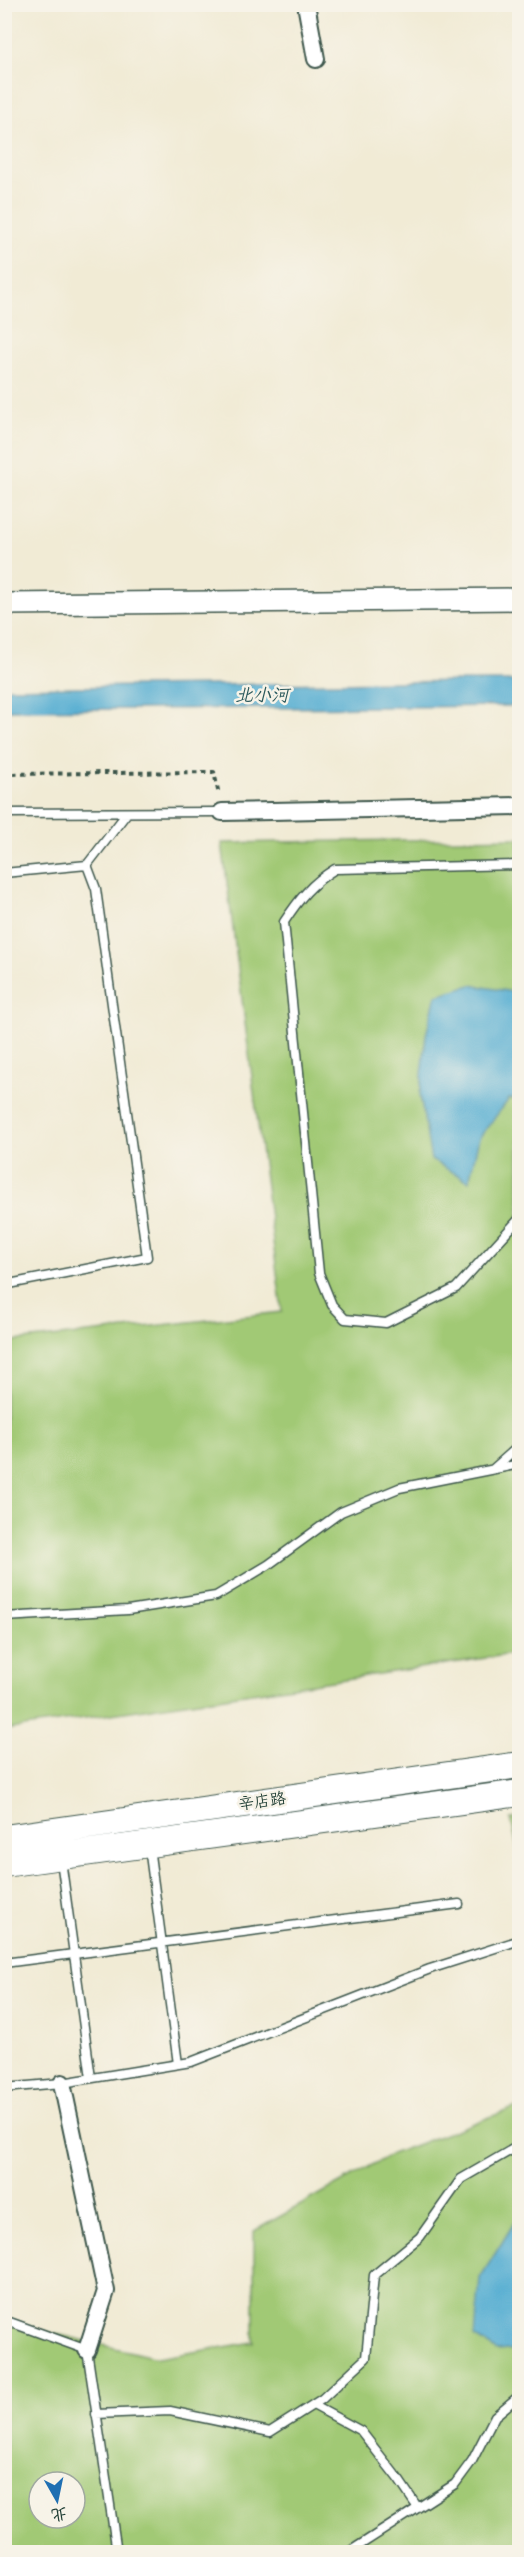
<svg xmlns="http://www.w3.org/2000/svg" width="524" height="2557" font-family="'Shantell Sans','LXGW WenKai TC',sans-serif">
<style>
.green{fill:#a1c975;stroke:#608354;stroke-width:1.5;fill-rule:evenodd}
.water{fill:#55add2;stroke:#3a7583;stroke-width:1.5}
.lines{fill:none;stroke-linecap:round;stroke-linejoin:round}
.service-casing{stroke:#3e574c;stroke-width:11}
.minor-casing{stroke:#3e574c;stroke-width:20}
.tertiary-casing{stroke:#3e574c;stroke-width:24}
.primary-casing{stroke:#3e574c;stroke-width:28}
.path{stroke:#3e574c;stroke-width:4;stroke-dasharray:4.5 4.5;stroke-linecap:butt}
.service{stroke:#fff;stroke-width:8}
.minor{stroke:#fff;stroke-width:16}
.tertiary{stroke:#fff;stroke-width:21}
.primary{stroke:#fff;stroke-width:26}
.labels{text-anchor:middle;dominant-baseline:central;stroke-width:5;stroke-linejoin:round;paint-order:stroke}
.street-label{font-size:16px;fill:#1f3d34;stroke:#f7f3e8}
.water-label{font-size:18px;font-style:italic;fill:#2c595c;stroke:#f7f3e8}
</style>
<rect width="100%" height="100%" fill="#f7f3e8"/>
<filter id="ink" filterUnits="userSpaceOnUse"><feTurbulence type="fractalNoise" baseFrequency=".0167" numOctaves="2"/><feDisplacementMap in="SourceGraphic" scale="12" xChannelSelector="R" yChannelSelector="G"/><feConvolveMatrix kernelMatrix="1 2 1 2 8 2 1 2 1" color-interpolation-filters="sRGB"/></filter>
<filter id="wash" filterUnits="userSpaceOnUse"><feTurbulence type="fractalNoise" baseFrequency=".008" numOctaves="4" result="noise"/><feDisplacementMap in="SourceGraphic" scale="24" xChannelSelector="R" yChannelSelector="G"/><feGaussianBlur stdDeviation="1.35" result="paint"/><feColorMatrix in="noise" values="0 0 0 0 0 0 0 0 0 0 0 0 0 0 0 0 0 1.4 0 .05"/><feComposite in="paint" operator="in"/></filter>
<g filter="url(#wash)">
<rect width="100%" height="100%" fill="#f1ebd5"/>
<!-- green -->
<path class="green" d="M519,838V1653L5,1730V1342L282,1312L222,843Z
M519,1818H520L519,1856L511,1819Z
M519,2106V2552H5V2322L157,2358L254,2342V2231L392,2154ZM39,2482H75V2518H39Z"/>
<!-- water -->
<path class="water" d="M463,681H519V706L5,710V688Z
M471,985L519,993L520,1098L509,1099L479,1138L469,1181L431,1160L420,1095L426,1035L436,995Z
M519,2215V2349L497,2351L475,2337L480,2278Z"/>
</g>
<g filter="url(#ink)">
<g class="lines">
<defs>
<path id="service" d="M4,813L222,812
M520,865L335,869C312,883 299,899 284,922L319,1273L332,1305L345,1319L386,1323L456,1288L520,1218
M4,873L87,865
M4,1285L147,1257L96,889L87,865L127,813
M493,1469L520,1445
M4,1617L128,1610L216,1596L268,1565L341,1512L399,1488L520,1464
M149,1847L178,2064
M61,1860L91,2078
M4,1963L459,1904
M4,2088L62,2083L191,2062L430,1969L520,1940
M4,2320L87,2350L117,2552
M313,2405L361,2431L399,2480L418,2508
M96,2414L170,2411L270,2432L322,2399L366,2358L374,2275L420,2237L461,2179L520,2145
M349,2552L455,2484L472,2461L495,2416L520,2395"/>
<path id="minor" d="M306,4L316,59
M222,812L520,806
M62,2083L106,2291L87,2350"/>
<path id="tertiary" d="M4,604L520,599"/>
<path id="primary" d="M4,1838L520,1765
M4,1864L520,1793"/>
</defs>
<!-- service casing -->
<use href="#service" class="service-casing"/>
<!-- minor casing -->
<use href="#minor" class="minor-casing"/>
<!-- tertiary casing -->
<use href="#tertiary" class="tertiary-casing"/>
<!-- primary casing -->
<use href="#primary" class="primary-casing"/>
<!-- path -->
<path class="path" d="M4,774L214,772L219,795"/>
<!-- service -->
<use href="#service" class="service"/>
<!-- minor -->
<use href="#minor" class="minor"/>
<!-- tertiary -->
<use href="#tertiary" class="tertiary"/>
<!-- primary -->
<use href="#primary" class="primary"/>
</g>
</g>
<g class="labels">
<!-- street labels -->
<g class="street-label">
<text transform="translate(262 1801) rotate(-8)">辛店路</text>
</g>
<!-- water labels -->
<g class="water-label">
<text x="262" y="695">北小河</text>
</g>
</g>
<!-- margin -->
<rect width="524" height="2557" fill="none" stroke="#f7f3e8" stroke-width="24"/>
<!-- north arrow -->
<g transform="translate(57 2500) rotate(171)"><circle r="28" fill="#f7f3e8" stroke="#a1aaa0" stroke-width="1.5"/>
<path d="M0-4.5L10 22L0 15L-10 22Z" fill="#1f6fb2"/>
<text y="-9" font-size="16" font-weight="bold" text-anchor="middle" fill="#1f3d34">北</text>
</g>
</svg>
